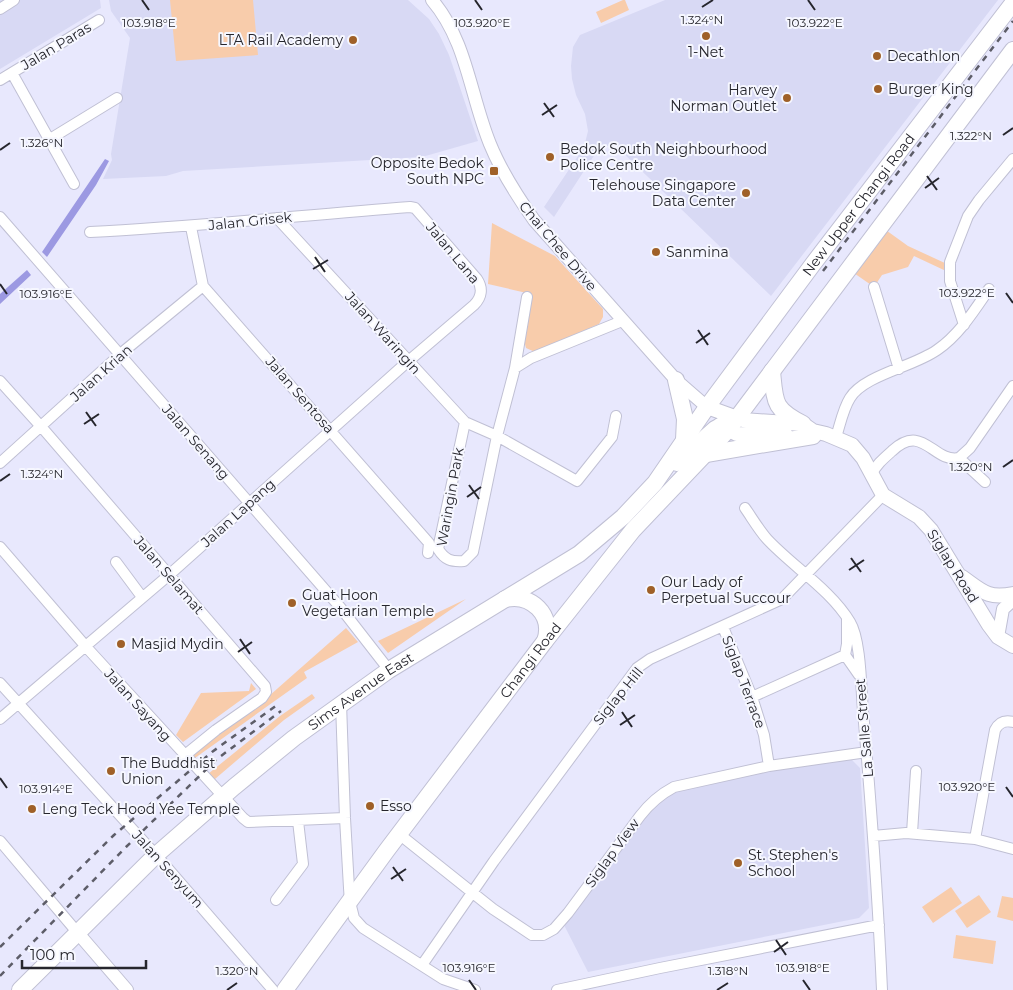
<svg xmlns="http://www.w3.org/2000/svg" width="1013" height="990" font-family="Montserrat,sans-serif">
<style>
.built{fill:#d8d9f4}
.green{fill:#f8ccab}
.water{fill:#9c99e2}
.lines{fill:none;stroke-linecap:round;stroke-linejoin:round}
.minor-casing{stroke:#c0c0d4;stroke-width:12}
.tertiary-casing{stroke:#c0c0d4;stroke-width:14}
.secondary-casing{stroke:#c0c0d4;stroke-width:16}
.primary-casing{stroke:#c0c0d4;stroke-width:18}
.minor{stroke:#fff;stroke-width:10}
.tertiary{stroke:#fff;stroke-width:12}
.secondary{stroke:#fff;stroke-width:14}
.primary{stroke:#fff;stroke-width:16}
.rail{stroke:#5d5d68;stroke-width:2.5;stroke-dasharray:6 6;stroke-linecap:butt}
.ticks{fill:none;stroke:#26262d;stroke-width:2}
.poi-dot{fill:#9f6028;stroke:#f6f7ff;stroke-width:2}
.labels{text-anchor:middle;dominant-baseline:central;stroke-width:4;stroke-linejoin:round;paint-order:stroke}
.poi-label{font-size:14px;fill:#26262d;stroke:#f6f7ff;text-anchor:start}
.street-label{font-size:14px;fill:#26262d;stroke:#f6f7ff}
.ticks-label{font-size:12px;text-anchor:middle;fill:#26262d;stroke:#f6f7ff;stroke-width:4;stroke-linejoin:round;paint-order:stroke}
</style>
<rect width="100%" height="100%" fill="#e8e8fd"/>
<!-- built -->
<path class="built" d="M0,0H100L101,8L0,69Z
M109,0H408L429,19L439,34L449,55L478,141L422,157L183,171L166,176L103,179L112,160L111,154L130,38L111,11Z
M665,0H998L771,296L616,146H607L597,151L554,217L544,207L584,147L588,131L585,114L576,95L572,79L571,66L573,47L580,35Z
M852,760L860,768L869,908L859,918L588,972L564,925L643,818L662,799L683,786L781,767Z"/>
<!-- green -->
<path class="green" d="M170,0H253L258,55L176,61Z
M623,0H625L629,10L601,23L596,12Z
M492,223L555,256L603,309V317L599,324L535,352L526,348L524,340L532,298L531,294L488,284Z
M883,228L908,246L947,264L946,271L914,256L908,267L882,275L874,287L851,271Z
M466,599L388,653L378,641Z
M346,628L358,642L304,672L307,678L195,758L193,753L219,731L269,696Z
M251,683L256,689L183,742L176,735L201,693L249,691Z
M312,694L315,698L284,720L215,779H213L208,774L280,716Z
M951,887L962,903L933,923L922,907Z
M979,895L991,912L967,928L955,911Z
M1002,896L1013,898V921L997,917Z
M956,935L996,941L993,964L953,958Z"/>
<!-- water -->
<path class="water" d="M105,159L109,161L96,185L47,257L42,252Z
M27,270L31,275L0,304V294Z"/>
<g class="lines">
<defs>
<path id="minor" d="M0,9L14,0
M12,73L74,184
M0,80L99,20
M50,139L117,98
M0,217L340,607L389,670
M277,218L465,422L497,436L577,481L612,437L616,416
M191,227L203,286L429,543L428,553
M874,287L899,369
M964,325L950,281V262L968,216L979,200L1013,159
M515,368L531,358L622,321
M0,381L45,431L265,686L266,692L262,698L216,730L184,756
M465,422L438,549C445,560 451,562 464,561L473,552L497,436L515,368L527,297
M836,437C840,425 843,409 850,398C864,375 913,367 937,350C959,335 974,311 989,289
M959,458L985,482
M0,463L124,351L203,286
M871,475C876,465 883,459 892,451C923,422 933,463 959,458L970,448L1013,386
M745,508C752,518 759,530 767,539C792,566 831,590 850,622C861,640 861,688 863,711C871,804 878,897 882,990
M0,547L88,649L243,818L248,822L345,818
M116,562L142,597
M847,619V644L845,655L859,675
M723,627L752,697L764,735L769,766
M0,683L164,864L273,990
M752,697L845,655
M341,703L345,818L349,888L350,902L354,918L363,928L443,979L475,990
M0,719L169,575L405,364L474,305C482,297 483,288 477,279L415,208L410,207C303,215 197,227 90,232
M912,833L916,771
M399,834L493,909L532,935H543L554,929L568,913L640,816C650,803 659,795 674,787L769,766L867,752
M873,836L906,833L975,839L1013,849
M975,839L995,730C999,722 1005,720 1013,722
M0,841L77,932
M276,900L303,864L298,821
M422,965L494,861L637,668L650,659L782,599L883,495
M557,990L660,968L879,925"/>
<path id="tertiary" d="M432,0C467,41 470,95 490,144C501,171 517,196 534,220L676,380L707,407
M998,637L1003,609L1013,600
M77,932L127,990"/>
<path id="secondary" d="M707,407L743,420L803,424L813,431L826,434L852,445L863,458L883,495L919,517L931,530L989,625L998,637L1013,646
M720,425L737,434L786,435
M962,577C982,591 987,599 1013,594"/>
<g id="primary">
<path d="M772,371C775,402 773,409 803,424"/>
<path d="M676,380L685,419L684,440"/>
<path d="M706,454L813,436"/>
<path d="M677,463L715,429L728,422"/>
<path d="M505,599C531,593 554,615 545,641"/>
<path id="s1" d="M20,990L156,855L234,787L294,738L389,670L579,554L623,517L655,483L707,407L813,264L1013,3"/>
<path id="s2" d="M285,990L387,850L545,641L633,530L728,430L1013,50"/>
</g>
</defs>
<!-- minor casing -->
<use href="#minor" class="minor-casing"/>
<!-- tertiary casing -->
<use href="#tertiary" class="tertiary-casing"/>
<!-- secondary casing -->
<use href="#secondary" class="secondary-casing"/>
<!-- primary casing -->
<use href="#primary" class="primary-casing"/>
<!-- minor -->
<use href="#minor" class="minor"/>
<!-- tertiary -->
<use href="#tertiary" class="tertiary"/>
<!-- secondary -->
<use href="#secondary" class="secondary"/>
<!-- primary -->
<use href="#primary" class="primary"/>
<!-- rail -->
<path class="rail" d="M823,271L1013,21
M0,947L114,835L212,752L277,705
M0,976L126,847L217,759L281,711"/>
</g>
<!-- ticks -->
<path class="ticks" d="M142,0L149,10M475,0L482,10M808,0L815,10M702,7L713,0M544,103L554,117M542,115L557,105M1003,135L1013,128M0,150L10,143M927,176L937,190M925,188L939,178M315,257L325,272M313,269L328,260M0,284L7,294M1006,293L1013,303M698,330L708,345M696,343L710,333M86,412L96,426M84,424L99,414M1003,467L1013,460M0,481L10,474M469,485L479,499M467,497L481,487M851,558L861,572M849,570L864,560M240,639L250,654M238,652L252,642M622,712L632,727M620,725L635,715M0,778L7,788M1006,787L1013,797M393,867L403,881M391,879L406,869M776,940L786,955M774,952L788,942M469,980L476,990M803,980L810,990M227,990L237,983M717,990L728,983"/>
<!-- markers -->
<g class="poi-dot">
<circle cx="706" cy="36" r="5"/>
<circle cx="353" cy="40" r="5"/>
<circle cx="877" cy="56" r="5"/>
<circle cx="878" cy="89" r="5"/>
<circle cx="787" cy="98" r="5"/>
<circle cx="550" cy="157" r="5"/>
<rect x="489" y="166" width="10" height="10" rx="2.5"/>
<circle cx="746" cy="193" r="5"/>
<circle cx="656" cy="252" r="5"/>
<circle cx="651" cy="590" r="5"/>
<circle cx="292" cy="603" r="5"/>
<circle cx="121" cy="644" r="5"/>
<circle cx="111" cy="771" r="5"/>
<circle cx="370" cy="806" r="5"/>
<circle cx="32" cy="809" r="5"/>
<circle cx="738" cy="863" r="5"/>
</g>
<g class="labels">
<!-- poi labels -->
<g class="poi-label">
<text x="343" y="40" text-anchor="end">LTA Rail Academy</text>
<text x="706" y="52" text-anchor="middle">1-Net</text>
<text x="887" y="56">Decathlon</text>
<text x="888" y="89">Burger King</text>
<text x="777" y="90" text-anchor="end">Harvey<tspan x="777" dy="16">Norman Outlet</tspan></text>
<text x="560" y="149">Bedok South Neighbourhood<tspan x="560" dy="16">Police Centre</tspan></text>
<text x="484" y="163" text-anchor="end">Opposite Bedok<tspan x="484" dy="16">South NPC</tspan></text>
<text x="736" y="185" text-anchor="end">Telehouse Singapore<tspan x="736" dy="16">Data Center</tspan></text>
<text x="666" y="252">Sanmina</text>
<text x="661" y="582">Our Lady of<tspan x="661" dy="16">Perpetual Succour</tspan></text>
<text x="302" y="595">Guat Hoon<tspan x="302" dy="16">Vegetarian Temple</tspan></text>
<text x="131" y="644">Masjid Mydin</text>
<text x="121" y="763">The Buddhist<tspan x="121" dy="16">Union</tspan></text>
<text x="380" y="806">Esso</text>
<text x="42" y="809">Leng Teck Hood Yee Temple</text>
<text x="748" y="855">St. Stephen's<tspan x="748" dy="16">School</tspan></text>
</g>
<!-- street labels -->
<g class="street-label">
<text transform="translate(56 46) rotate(-31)">Jalan Paras</text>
<text stroke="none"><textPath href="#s1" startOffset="1161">New Upper Changi Road</textPath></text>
<text transform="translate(250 221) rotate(-6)">Jalan Grisek</text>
<text transform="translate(558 246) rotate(50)">Chai Chee Drive</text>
<text transform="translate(453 253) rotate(50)">Jalan Lana</text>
<text transform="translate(383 333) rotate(48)">Jalan Waringin</text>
<text transform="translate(101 373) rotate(-42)">Jalan Krian</text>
<text transform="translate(300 395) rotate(49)">Jalan Sentosa</text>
<text transform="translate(196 442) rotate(49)">Jalan Senang</text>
<text transform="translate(450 497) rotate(-80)">Waringin Park</text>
<text transform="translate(238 513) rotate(-42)">Jalan Lapang</text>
<text transform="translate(953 566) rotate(58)">Siglap Road</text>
<text transform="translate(169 575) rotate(49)">Jalan Selamat</text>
<text stroke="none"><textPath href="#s2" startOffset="411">Changi Road</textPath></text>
<text transform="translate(744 682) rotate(69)">Siglap Terrace</text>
<text stroke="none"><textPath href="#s1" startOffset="454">Sims Avenue East</textPath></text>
<text transform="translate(618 696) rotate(-51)">Siglap Hill</text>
<text transform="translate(138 705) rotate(48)">Jalan Sayang</text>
<text transform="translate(864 728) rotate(-95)">La Salle Street</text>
<text transform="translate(612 853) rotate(-54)">Siglap View</text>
<text transform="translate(168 869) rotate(48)">Jalan Senyum</text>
</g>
</g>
<g class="ticks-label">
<text x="702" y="24">1.324°N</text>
<text x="149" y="27">103.918°E</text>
<text x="482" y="27">103.920°E</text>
<text x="815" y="27">103.922°E</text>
<text x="971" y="140">1.322°N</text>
<text x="42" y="147">1.326°N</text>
<text x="967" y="297">103.922°E</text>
<text x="46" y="298">103.916°E</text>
<text x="971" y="471">1.320°N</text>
<text x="42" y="478">1.324°N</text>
<text x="967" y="791">103.920°E</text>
<text x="46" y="793">103.914°E</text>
<text x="469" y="972">103.916°E</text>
<text x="803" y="972">103.918°E</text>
<text x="237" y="975">1.320°N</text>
<text x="728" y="975">1.318°N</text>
</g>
<!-- scale -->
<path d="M22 960v8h124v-8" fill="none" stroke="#26262d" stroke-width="2.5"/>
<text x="30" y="960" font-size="15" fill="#26262d" stroke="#f6f7ff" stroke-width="4" paint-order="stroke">100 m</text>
</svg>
